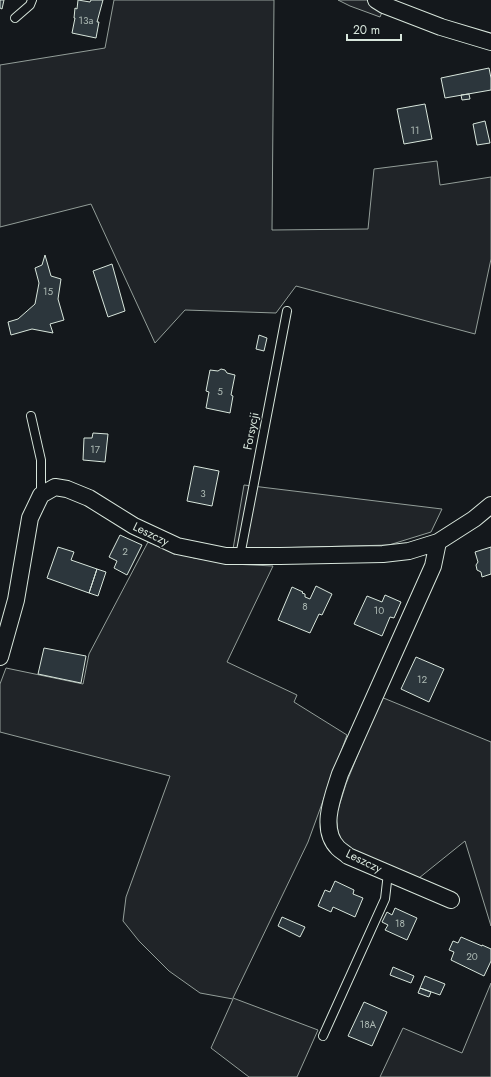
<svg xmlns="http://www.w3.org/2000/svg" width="491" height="1077" font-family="Jost,sans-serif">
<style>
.green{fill:#202428;stroke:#939e99}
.building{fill:#2c363c;stroke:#d8e6dc}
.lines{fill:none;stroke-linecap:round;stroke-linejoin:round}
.lane-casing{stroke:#d8e6dc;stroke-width:10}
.street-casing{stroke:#d8e6dc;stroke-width:18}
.lane{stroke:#14181c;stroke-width:8}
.street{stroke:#14181c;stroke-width:16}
.labels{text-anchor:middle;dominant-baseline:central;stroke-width:3;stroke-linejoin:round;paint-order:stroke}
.number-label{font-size:10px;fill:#adbab4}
.street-label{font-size:12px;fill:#d8e6dc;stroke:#14181c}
</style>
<rect width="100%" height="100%" fill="#14181c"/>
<!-- green -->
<path class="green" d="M114,0H274L272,230L368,229L374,169L437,161L440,185L491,177V259L475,334L296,286L276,313L185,310L155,343L91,204L0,227V65L105,48Z
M338,0H367L383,10L380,17L350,6Z
M244,485L442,509L431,532L389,545L233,549Z
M148,542L194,558L232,564L273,566L227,662L297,695L294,702L347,735L308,842L233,998L318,1030L297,1077H249L211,1048L233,999L200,993L169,971L139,941L123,921L126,897L170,776L0,732V684L6,668L83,684L89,654Z
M381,697L491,742V926L465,841L419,878L352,851L339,839L336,816L346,784Z
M491,983V1077H380L403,1028L462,1053Z"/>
<!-- building -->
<path class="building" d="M0,0H4L2,9L0,8Z
M78,0L90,2L91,0H103L97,22H99L96,38L72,33L75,18H74L75,8L77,9Z
M489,68L491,78V90L445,98L441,78Z
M469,94L470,99L462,100L461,95Z
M425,104L432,139L404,144L397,109Z
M485,121L490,143L477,145L473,124Z
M45,255L51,276L61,279L58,299L64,320L50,324L53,333L32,329L11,335L8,322L18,319L35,304L39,283L35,268L42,265Z
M112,264L125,311L108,317L93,271Z
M259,335L267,338L264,351L256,349Z
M221,369L225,370L227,373L235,375L231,395L233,396L230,413L206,408L209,392L206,391L210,370L218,371Z
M93,433L108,434L105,462L83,460L84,438H92Z
M194,466L219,471L212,506L187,501Z
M120,535L142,545L127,575L114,568L117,561L109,557Z
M58,547L74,552L71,560L97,569L89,593L47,578Z
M491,547V574L482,577L481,572L477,570L476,565L478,562L475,552Z
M97,569L106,572L98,596L89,593Z
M316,586L332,594L322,615L319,614L310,633L278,620L292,587L303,592L302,593L305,594V597L310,599Z
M385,595L401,602L394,618L390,617L382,636L354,624L367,596L382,602Z
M44,648L86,656L81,683L38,674Z
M416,657L444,669L429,702L401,689Z
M335,881L354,890L353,894L363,898L355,917L333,907L331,912L318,906L325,890L330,892Z
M395,908L417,918L407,940L385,930L388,925L382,922L387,912L392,915Z
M282,917L305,927L300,937L278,926Z
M461,937L482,946V945L491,949V961L484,976L451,960L454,952L449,950L453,941L458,943Z
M393,967L414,976L411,983L390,975Z
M425,976L445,984L440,995L420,988Z
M420,988L431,992L429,997L418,993Z
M364,1002L387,1012L372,1046L348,1036Z"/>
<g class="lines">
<defs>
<path id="lane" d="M15,18L30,5L32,0
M31,416L41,460V495
M240,556L287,311
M323,1036L385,899L388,873"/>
<path id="street" d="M376,0L384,5L441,27L491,42
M438,542L433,566L340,774C333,796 319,829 338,848C341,851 345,853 348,856L451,900
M0,657L16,600L30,518L41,495L55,487L67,489L89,498L134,526L177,546L226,556H280L383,554L409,551L438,542L474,519L491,505"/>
</defs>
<!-- lane casing -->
<use href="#lane" class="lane-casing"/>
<!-- street casing -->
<use href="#street" class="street-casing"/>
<!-- lane -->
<use href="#lane" class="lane"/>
<!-- street -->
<use href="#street" class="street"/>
</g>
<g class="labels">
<!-- number labels -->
<g class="number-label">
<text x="86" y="20">13a</text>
<text x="415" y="130">11</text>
<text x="48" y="291">15</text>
<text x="220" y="391">5</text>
<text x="95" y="449">17</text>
<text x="203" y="493">3</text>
<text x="125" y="551">2</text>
<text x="305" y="606">8</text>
<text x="379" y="610">10</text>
<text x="422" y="679">12</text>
<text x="400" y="923">18</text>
<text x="472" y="956">20</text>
<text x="368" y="1024">18A</text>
</g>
<!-- street labels -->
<g class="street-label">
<text transform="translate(251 431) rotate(-79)">Forsycji</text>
<text transform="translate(151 534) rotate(26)">Leszczy</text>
<text transform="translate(364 861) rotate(26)">Leszczy</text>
</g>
</g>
<!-- scale -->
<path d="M347 34v6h54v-6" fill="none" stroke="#d8e6dc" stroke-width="2"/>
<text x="353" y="34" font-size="12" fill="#d8e6dc" stroke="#14181c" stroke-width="3" paint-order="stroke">20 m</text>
</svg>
